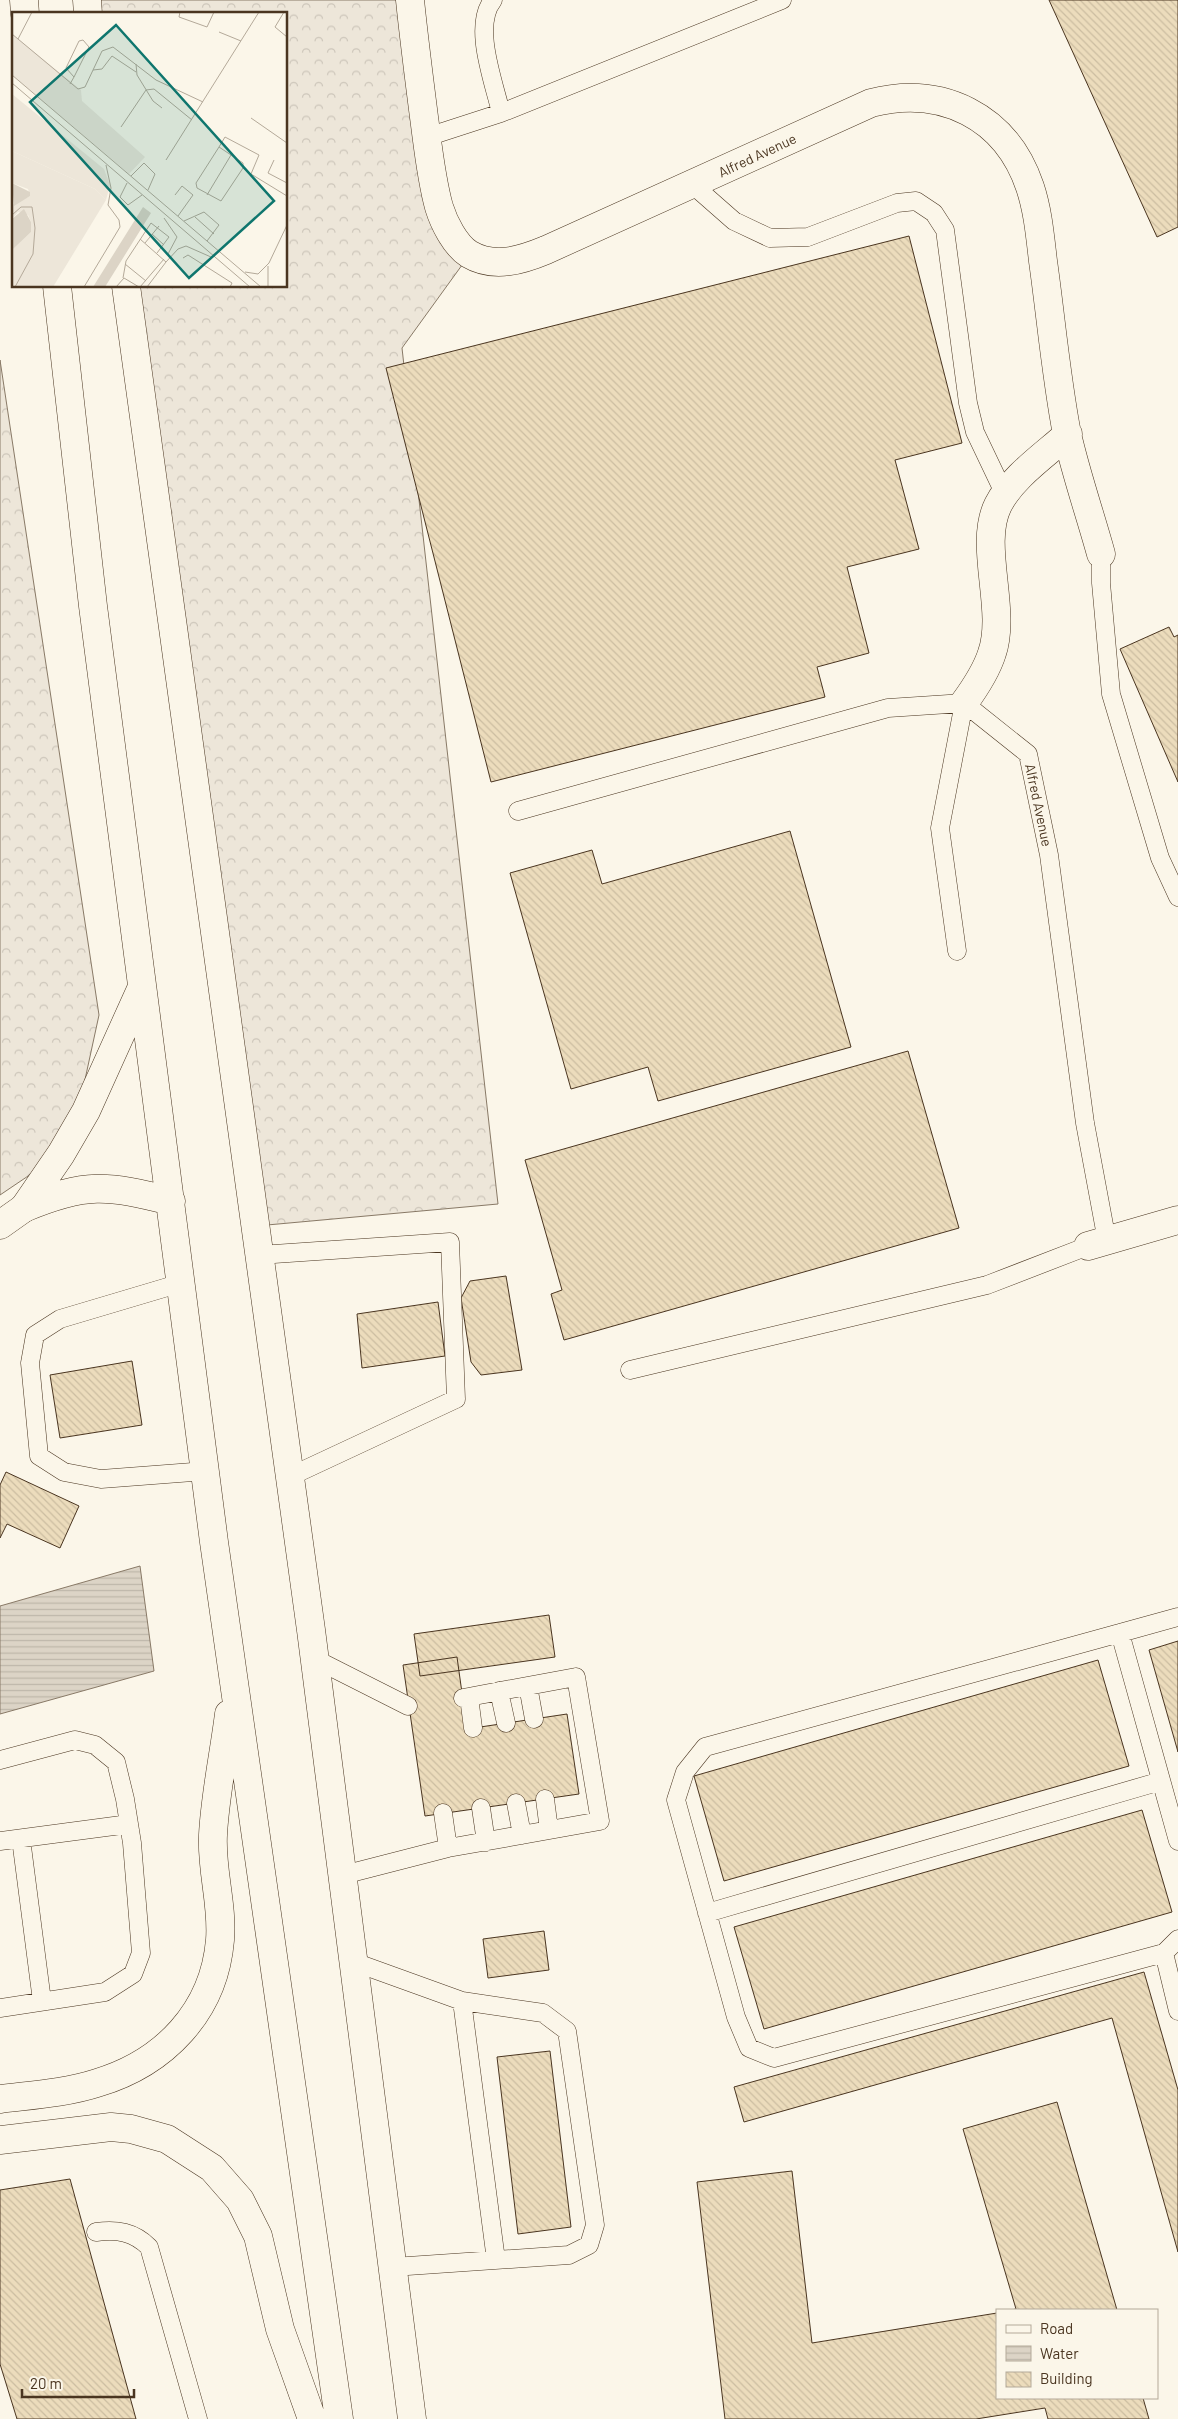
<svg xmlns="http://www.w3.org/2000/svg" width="1178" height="2419" font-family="Barlow,sans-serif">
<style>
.forest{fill:url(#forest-crowns);stroke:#887966}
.water{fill:url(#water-rules);stroke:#887966}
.building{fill:url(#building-back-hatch);stroke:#4a3520}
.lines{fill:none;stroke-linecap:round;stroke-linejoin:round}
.lane-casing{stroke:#4a3520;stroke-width:19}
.street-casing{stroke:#4a3520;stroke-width:29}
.highway-casing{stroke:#4a3520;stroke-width:29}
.lane{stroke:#fbf6e9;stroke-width:18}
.street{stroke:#fbf6e9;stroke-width:28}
.highway{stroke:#fbf6e9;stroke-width:28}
.labels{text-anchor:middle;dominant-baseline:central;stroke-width:4;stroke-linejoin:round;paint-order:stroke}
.street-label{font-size:14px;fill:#4a3520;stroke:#fbf6e9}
.inset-road{fill:none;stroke:#b4a999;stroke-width:1}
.view{fill:#0f766e;fill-opacity:0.15;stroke:#0f766e;stroke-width:2.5}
.inset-edge{fill:none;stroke:#4a3520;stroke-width:2.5}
</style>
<defs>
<pattern id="forest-crowns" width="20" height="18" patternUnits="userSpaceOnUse" patternTransform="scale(1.25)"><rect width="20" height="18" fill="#ede6d9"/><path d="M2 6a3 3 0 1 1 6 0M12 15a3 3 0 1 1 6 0" fill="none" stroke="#cdc6ba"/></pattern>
<pattern id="water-rules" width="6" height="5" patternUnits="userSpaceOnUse" patternTransform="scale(1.25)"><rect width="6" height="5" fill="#dcd4c6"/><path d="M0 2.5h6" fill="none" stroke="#beb7aa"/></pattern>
<pattern id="building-back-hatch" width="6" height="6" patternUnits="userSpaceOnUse" patternTransform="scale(1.25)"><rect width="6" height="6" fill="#ecdcbc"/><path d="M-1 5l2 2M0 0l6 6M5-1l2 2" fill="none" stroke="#ccbda1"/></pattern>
</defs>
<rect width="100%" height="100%" fill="#fbf6e9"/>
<!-- forest -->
<path class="forest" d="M87,0H410L427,137L470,254L402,348L498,1204L256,1226L126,286H286V14H88Z
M0,360L99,1015L81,1098L37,1170L0,1195Z"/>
<!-- water -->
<path class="water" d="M140,1566L154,1671L0,1714V1606Z"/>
<!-- building -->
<path class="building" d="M1049,0H1178V227L1157,237Z
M909,236L962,443L895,460L919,549L847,567L869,653L817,667L825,697L491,782L386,368Z
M1169,627L1174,637L1178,635V782L1120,649Z
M790,831L851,1047L658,1101L648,1067L571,1089L510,873L592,850L602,884Z
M908,1051L959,1228L564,1340L551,1294L562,1290L525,1160Z
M506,1276L522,1370L481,1375L471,1362L461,1298L470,1281Z
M438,1302L445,1356L362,1368L357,1314Z
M132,1361L142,1425L60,1438L50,1375Z
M6,1472L79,1506L60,1548L7,1524L0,1538V1485Z
M549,1615L555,1657L420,1676L414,1634Z
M1178,1641V1752L1149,1650Z
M457,1657L467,1729L567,1714L579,1794L425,1816L403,1665Z
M1098,1660L1129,1766L724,1881L694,1776Z
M1142,1810L1172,1912L764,2029L734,1927Z
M544,1931L549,1970L488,1978L483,1939Z
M1144,1972L1178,2090V2252L1112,2018L744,2122L734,2087Z
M550,2051L571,2227L518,2234L497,2057Z
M1057,2102L1117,2310H1011L1016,2309L963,2129Z
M792,2171L812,2343L997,2313V2398H1143L1149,2419H1048L1045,2408L976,2419H725L697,2182Z
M70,2179L136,2419H17L0,2364V2190Z"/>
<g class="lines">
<defs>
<path id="lane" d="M493,0C472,26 494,82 501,113
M427,137L501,113L782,0
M693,185L734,221L770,238L808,237L897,203L916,201L934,213L945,230L968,403L975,432L1005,495
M1101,554V583L1111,694L1160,858L1178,897
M964,703L1028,754L1049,855L1085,1123L1107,1241
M518,811L888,708L964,703
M957,951L940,828L964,703
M259,1255L450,1242L456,1399L291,1476
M181,1283L60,1319L35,1335L30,1363L39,1456L64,1472L101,1479L206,1471
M630,1370L987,1285L1088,1246
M1178,1617L1120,1633L1178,1841
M1120,1633L705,1747L685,1772L676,1800L736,2017L749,2048L774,2058L1164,1953
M315,1659L408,1706
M528,1686L534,1719
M499,1691L506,1723
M469,1697L473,1728
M0,1760L75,1740L95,1745L116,1762L125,1799L132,1843L141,1953L133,1974L105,1992L0,2008
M545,1799L549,1830
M516,1803L522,1835
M481,1808L486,1842
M443,1813L448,1848
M21,1839L42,2001
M0,1841L129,1824
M343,1875L448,1848L600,1821L576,1677L463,1698
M707,1913L1161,1781
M1178,1939L1164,1953L1178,2011
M354,1962L462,2001L543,2013L567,2031L595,2225L589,2245L569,2255L393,2267
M462,2001L496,2260
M96,2232C117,2229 134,2232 149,2247L198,2419"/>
<path id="street" d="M410,0C414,39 419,78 424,117C428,147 431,178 439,207C444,223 455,245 469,254C494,269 522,260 546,250L871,103C942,85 1006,116 1030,187C1038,211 1040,236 1043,261C1051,318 1056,377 1067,434C1076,474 1090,514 1101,554
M964,703C975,688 986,672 992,653C1007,609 978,545 998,505C1012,477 1045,455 1068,434
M0,1225L24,1208
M1088,1246L1178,1220"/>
<path id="highway" d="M24,0L25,14
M87,0L88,14
M57,286L93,606L214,1542L339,2419
M126,286L311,1630L412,2419
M24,1208L61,1154L86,1111L142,987
M24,1208C86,1182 107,1185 171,1201
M0,2099C32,2095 66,2093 97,2083C164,2063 214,2012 220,1940C223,1905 211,1870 213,1835C215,1795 224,1754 229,1714
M0,2140L111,2127L131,2129L167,2139L212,2168L240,2200L258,2236L280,2329L312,2419"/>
</defs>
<!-- lane casing -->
<use href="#lane" class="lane-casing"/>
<!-- street casing -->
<use href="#street" class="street-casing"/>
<!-- highway casing -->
<use href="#highway" class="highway-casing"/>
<!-- lane -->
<use href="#lane" class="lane"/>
<!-- street -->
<use href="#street" class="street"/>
<!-- highway -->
<use href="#highway" class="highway"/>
</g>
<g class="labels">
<!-- street labels -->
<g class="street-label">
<text transform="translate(757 155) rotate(-25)">Alfred Avenue</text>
<text transform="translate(1039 805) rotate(78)">Alfred Avenue</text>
</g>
</g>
<!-- overview -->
<g transform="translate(12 12)">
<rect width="275" height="275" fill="#fbf6e9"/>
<path d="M0,139L83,177L94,188L41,275H0V238L19,220V210L16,203L6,200L0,207V193L18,184L16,177L0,171Z" fill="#ede6d9"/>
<path d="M0,22L69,78L70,89L133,145L117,162L0,63ZM0,82L92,157L98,173L94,188L83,177L0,139Z" fill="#ede6d9"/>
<path d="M0,171L18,180V184L2,194ZM131,195L139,201L93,275H81ZM12,197L19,210V220L0,238V207Z" fill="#dcd4c6"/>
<path class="inset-road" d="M168,0L167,5L195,15L202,0M272,0L263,15L275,25M207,20L229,29M0,22L66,77L73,75L90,39L101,35L144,68L191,90M6,27L20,0M124,52L125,63L141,89L150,96M81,58L90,57L100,44L124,60M0,63L249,275M0,71L238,275M58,72L62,65L77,35L71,28L67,29L54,56L62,65M134,78L142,77L180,108M239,106L275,131M109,115L134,78M207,135L184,171L185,176L209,189L231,156M154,148L247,0M262,148L256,161L275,171M94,153L99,176M239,162L247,143L213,125L207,135L231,151V156L239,162L275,184M119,164L132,151L143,162L136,178M115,171L108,185L116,193L130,183M163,183L170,174L181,183L166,204M195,183L219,143M0,203L9,195H20L23,216L21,242L3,275M183,205L202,222M152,206L165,225L156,242M172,209L192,200L207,213L195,229M140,222L152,233M128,227L154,250L135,275M133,231L147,214M171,246L176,243L220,271L218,275M154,250L166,237L174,234L199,245M257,251L275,213M113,252L134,269M256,254V275M233,260L246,262L257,251M111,266L114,249L139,211L157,225L145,241M72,275L108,215L107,208L96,193L99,176M104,275L112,266L127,275M128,275L152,247"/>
<path class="view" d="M104,13L262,189L177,266L18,90Z"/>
<rect width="275" height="275" class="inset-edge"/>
</g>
<!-- legend -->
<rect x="996" y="2309" width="162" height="90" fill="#fbf6e9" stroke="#b4a999"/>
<rect x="1006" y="2325" width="25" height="8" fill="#fbf6e9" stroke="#b4a999"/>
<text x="1040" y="2334" font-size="15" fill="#4a3520">Road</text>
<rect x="1006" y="2346" width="25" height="15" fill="url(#water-rules)" stroke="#b4a999"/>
<text x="1040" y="2359" font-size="15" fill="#4a3520">Water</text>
<rect x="1006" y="2372" width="25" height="15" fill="url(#building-back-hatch)" stroke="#b4a999"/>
<text x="1040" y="2384" font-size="15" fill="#4a3520">Building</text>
<!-- scale -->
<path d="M22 2389v8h112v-8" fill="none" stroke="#4a3520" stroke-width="2.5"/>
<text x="30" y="2389" font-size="15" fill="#4a3520" stroke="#fbf6e9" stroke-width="4" paint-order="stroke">20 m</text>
</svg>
